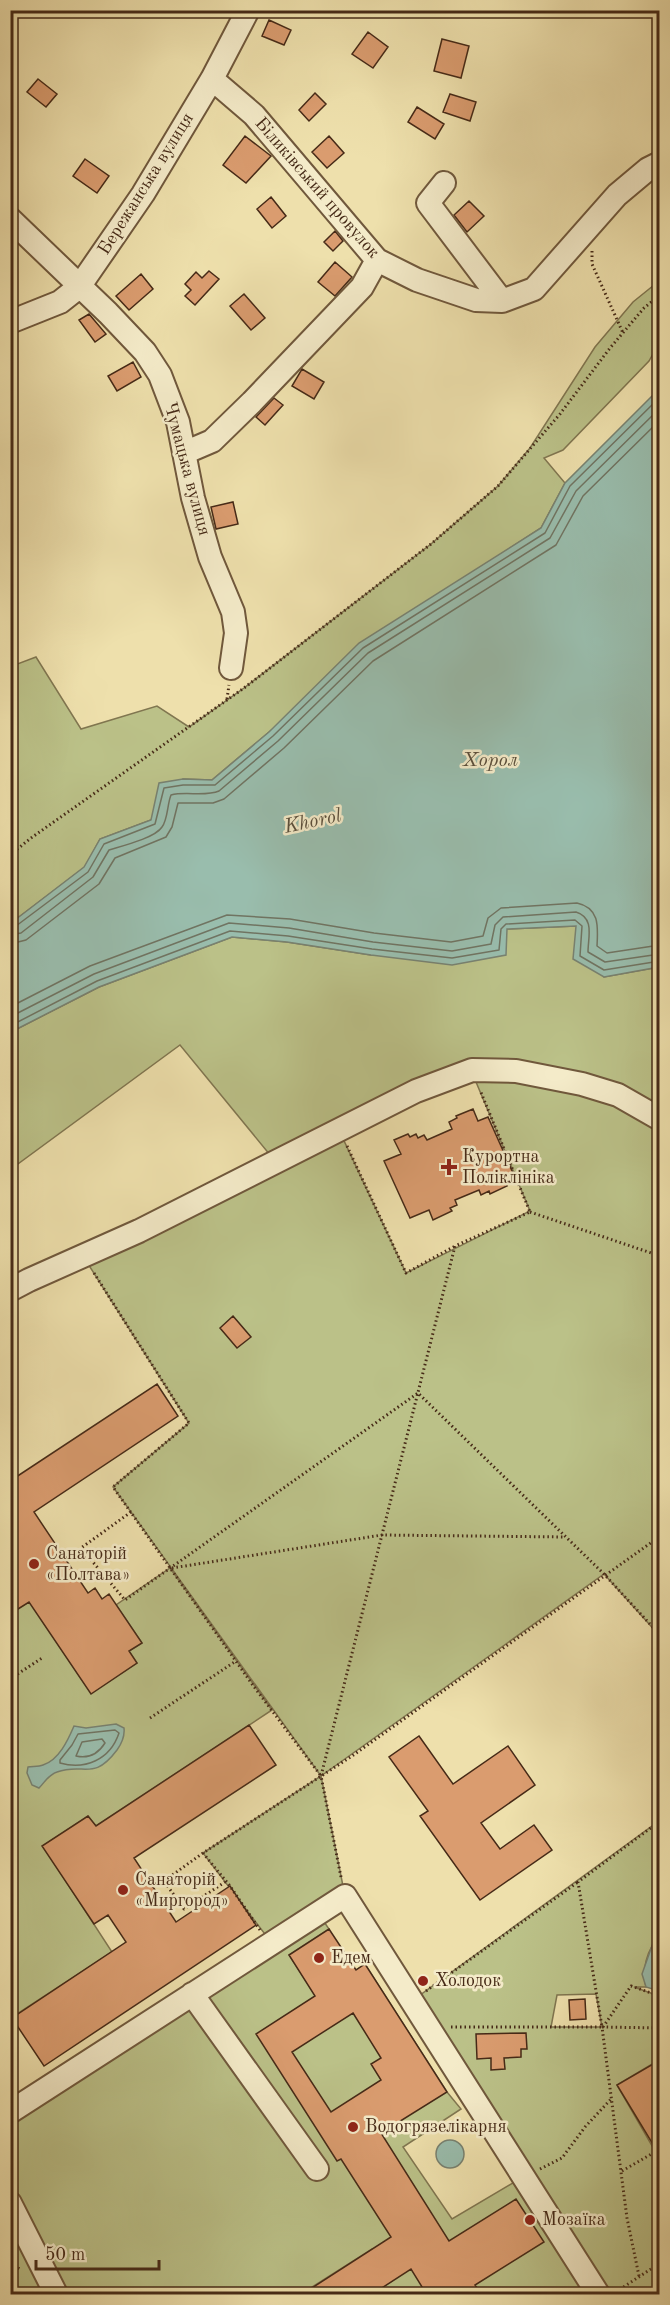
<svg xmlns="http://www.w3.org/2000/svg" width="670" height="2305" font-family="'Old Standard TT',serif">
<style>
.green{fill:#bbc188;stroke:#807650;stroke-width:1.5;fill-rule:evenodd}
.water{fill:#99bdad;stroke:#788271;stroke-width:1.5}
.lines{fill:none;stroke-linecap:round;stroke-linejoin:round}
.shore{stroke:#707462;stroke-width:1.5}
.building{fill:#da9c6f;stroke:#462a17;stroke-width:1.5;fill-rule:evenodd}
.minor-casing{stroke:#70583c;stroke-width:26}
.path{stroke:#462a17;stroke-width:3;stroke-dasharray:1.5 3;stroke-linecap:butt}
.minor{stroke:#f4ebc9;stroke-width:22}
.poi-dot{fill:#8f2418;stroke:#f4ebc9;stroke-width:2}
.labels{text-anchor:middle;dominant-baseline:central;stroke-width:5;stroke-linejoin:round;paint-order:stroke}
.street-label{font-size:18px;fill:#462a17;stroke:#f4ebc9}
.poi-label{font-size:18px;fill:#462a17;stroke:#f4ebc9;text-anchor:start}
.water-label{font-size:20px;font-style:italic;fill:#5b4f3c;stroke:#f4ebc9}
</style>
<rect width="100%" height="100%" fill="#eee0ac"/>
<filter id="stains"><feTurbulence type="fractalNoise" baseFrequency=".00333" numOctaves="4"/><feColorMatrix values="0 0 0 0 .2 0 0 0 0 .09 0 0 0 0 .02 0 0 0 .5 -.17"/></filter>
<radialGradient id="worn" r=".72"><stop offset=".6" stop-color="#630" stop-opacity="0"/><stop offset="1" stop-color="#630" stop-opacity=".3"/></radialGradient>
<!-- green -->
<path class="green" d="M659,281V343L649,361L563,450L544,458L565,483L541,528L481,567L269,732L212,780L183,779L151,820L100,839L85,867L11,923L10,660L15,665L36,657L81,729L157,706L189,727L244,688L431,544L498,486L530,448L595,347L633,302Z
M576,926L604,977L659,967V1635L604,1574L321,1776L345,1896L318,1913L329,1929L289,1955L316,1996L365,1964L447,2092L461,2109L403,2147L452,2219L523,2177L412,2001L659,1821V1939C646,1948 642,1972 646,1987H634L659,1996V2060L617,2085L655,2151L659,2149V2294H371L392,2281L372,2249L301,2294H11L10,2090L20,2106L271,1942L203,1853L321,1776L113,1487L189,1423L83,1256L275,1161L180,1045L11,1169V1032L99,987L232,937L287,942L371,955L507,929ZM471,1070L530,1211L406,1273L339,1130ZM596,1994L602,2027H551L557,1995Z
M170,1568L272,1710L96,1826L88,1816L43,1846L112,1952L11,2018V1614L41,1594V1619L91,1693L137,1663L129,1651L142,1643L116,1605Z"/>
<!-- water -->
<path class="water" d="M659,389V967L604,977L573,959L576,926L507,929L506,955L452,965L371,955L287,942L232,937L99,987L11,1032V923L84,867L100,839L151,820L159,783L183,779L212,780L269,732L359,643L541,528L565,483Z
M116,1724L124,1728C125,1737 122,1743 117,1750C93,1782 84,1762 57,1772C48,1775 45,1782 39,1788L32,1785L27,1773L28,1767C32,1766 38,1767 43,1765C59,1760 68,1740 74,1726L86,1728Z
M659,1939V1991L646,1987L642,1974L653,1943Z
M436 2154a14 14 0 1 1 28 0a14 14 0 1 1-28 0Z"/>
<g class="lines">
<!-- shore -->
<path class="shore" d="M10,928L16,926L88,872L104,844L155,824L164,788L183,785H215L273,736L363,648L545,533L570,486L660,397
M10,935L21,933L93,877L109,850C122,846 155,838 162,827C168,819 167,805 171,795C186,791 205,797 219,791L278,741L368,653L550,538L576,491L660,408
M10,944L26,940L99,884L115,858L166,837L172,827L178,803H213L224,799L284,748L373,661L556,545L583,496L660,420
M10,1007L90,966L227,915L290,919L374,933L451,942L483,936L488,918L501,908L577,903C600,908 598,927 597,946L607,953L660,945
M10,1017L94,974L229,923L289,928L373,942L452,951L491,944L495,925L503,917L576,912C595,918 588,937 588,952L605,962L660,954
M10,1026L97,981L230,931L288,936L372,949L452,958L499,950L501,929L506,924L575,920L582,926L580,956L604,970L660,961
M115,1730L119,1733C110,1760 85,1770 60,1763V1760L72,1745L78,1734Z
M102,1739L105,1743C98,1754 89,1759 76,1756L82,1742Z"/>
</g>
<!-- building -->
<path class="building" d="M269,20L291,30L284,45L262,36Z
M368,32L388,47L373,68L352,54Z
M442,39L469,46L461,78L434,71Z
M38,79L57,94L46,107L27,92Z
M315,93L326,104L309,121L299,110Z
M450,94L476,102L470,121L443,112Z
M417,107L444,124L435,139L408,122Z
M245,136L271,156L246,183L223,165Z
M329,136L344,153L327,168L312,152Z
M85,159L109,176L97,193L73,176Z
M271,197L286,216L272,228L257,209Z
M469,201L484,216L467,232L454,215Z
M335,231L343,241L333,251L324,242Z
M335,262L352,277L335,296L318,282Z
M209,271L219,279L195,305L185,296L191,290L185,284L196,272L202,278Z
M141,274L153,289L129,310L116,296Z
M244,294L265,318L251,330L230,306Z
M89,314L106,334L95,342L79,320Z
M133,362L141,377L117,391L108,376Z
M302,369L324,382L314,399L292,386Z
M274,398L283,405L265,425L256,417Z
M233,502L238,524L216,529L211,507Z
M473,1109L478,1121L488,1117L513,1173L503,1178L507,1186L490,1194L489,1191L481,1195L479,1190L455,1200L457,1205L450,1208L452,1211L433,1220L429,1210L410,1218L384,1161L401,1154L394,1140L408,1134L410,1137L416,1134L418,1138L424,1135L427,1140L452,1129L449,1122L457,1118L456,1116Z
M233,1316L251,1337L237,1348L220,1328Z
M157,1384L178,1416L34,1512L88,1593L95,1588L102,1599L109,1594L142,1643L129,1651L137,1663L91,1694L29,1602L10,1614V1481Z
M249,1725L276,1765L134,1858L176,1922L230,1886L256,1925L44,2066L12,2018L126,1942L108,1915L94,1924L42,1846L88,1816L96,1826Z
M419,1736L453,1784L508,1746L535,1785L481,1823L500,1849L534,1825L552,1850L480,1900L420,1816L428,1811L389,1757Z
M329,1929L356,1970L365,1964L447,2092L381,2133L449,2241L516,2199L544,2242L475,2285L482,2295H427L411,2269L371,2295H301L391,2237L341,2159L337,2161L256,2034L315,1996L289,1955ZM353,2013L381,2058L371,2064L381,2080L331,2112L292,2052Z
M585,1999L586,2019L570,2020L569,2000Z
M526,2033L527,2049H521V2057L504,2058L505,2069L491,2070V2058L477,2059L476,2034Z
M660,2060V2156L617,2085Z"/>
<g class="lines">
<defs>
<path id="minor" d="M212,79L254,115L377,260L417,280L476,300L502,301L534,289L617,195L648,169L660,163
M444,183L428,203L502,301
M10,219L108,313L145,352L160,375L178,422L193,498L210,557L233,612L236,633L231,668
M10,322L60,302L79,287L143,194L212,79L248,10
M184,453L212,441L252,402L362,287L377,260
M10,1290L29,1280L139,1231L416,1091L472,1070L516,1071L582,1084L618,1095L660,1119
M192,1994L317,2169
M10,2112L345,1896L598,2294
M10,2203L56,2294"/>
</defs>
<!-- minor casing -->
<use href="#minor" class="minor-casing"/>
<!-- path -->
<path class="path" d="M592,251V264L623,333
M227,699L229,685
M10,855L31,838L244,688L431,544L498,486L560,414L610,348L644,308L660,295
M347,1146L406,1273L455,1246
M530,1212L660,1256
M94,1273L189,1423L113,1487L252,1684L321,1776
M131,1512L81,1548L125,1600L418,1393L604,1574L660,1635
M653,1541L660,1537
M172,1568L382,1535L565,1537
M10,1679L42,1658
M150,1718L236,1661
M203,1853L164,1881L184,1909L225,1882
M341,1877L321,1776L455,1246L530,1212L480,1090
M260,1930L230,1886L203,1853L352,1756L652,1542L660,1544
M426,1991L578,1882
M451,2027H602L578,1882L660,1821
M603,2027L631,1986L660,1996
M540,2169L562,2158L585,2127L612,2098
M622,2171L660,2149
M10,2264L22,2270
M639,2276L627,2218L602,2027L660,2028
M616,2292L660,2263"/>
<!-- minor -->
<use href="#minor" class="minor"/>
</g>
<!-- markers -->
<g class="poi-dot">
<path d="M446 1158h6v6h6v6h-6v6h-6v-6h-6v-6h6z"/>
<circle cx="34" cy="1564" r="6"/>
<circle cx="123" cy="1890" r="6"/>
<circle cx="319" cy="1958" r="6"/>
<circle cx="423" cy="1981" r="6"/>
<circle cx="353" cy="2127" r="6"/>
<circle cx="530" cy="2220" r="6"/>
</g>
<g class="labels">
<!-- street labels -->
<g class="street-label">
<text transform="translate(146 184) rotate(-58)">Бережанська вулиця</text>
<text transform="translate(317 188) rotate(49)">Біликівський провулок</text>
<text transform="translate(187 469) rotate(75)">Чумацька вулиця</text>
</g>
<!-- poi labels -->
<g class="poi-label">
<text x="462" y="1157">Курортна<tspan x="462" dy="21">Поліклініка</tspan></text>
<text x="46" y="1554">Санаторій<tspan x="46" dy="21">«Полтава»</tspan></text>
<text x="135" y="1880">Санаторій<tspan x="135" dy="21">«Миргород»</tspan></text>
<text x="331" y="1958">Едем</text>
<text x="435" y="1981">Холодок</text>
<text x="365" y="2127">Водогрязелікарня</text>
<text x="542" y="2220">Мозаїка</text>
</g>
<!-- water labels -->
<g class="water-label">
<text x="490" y="761">Хорол</text>
<text transform="translate(313 822) rotate(-12)">Khorol</text>
</g>
</g>
<!-- margin -->
<rect width="670" height="2305" fill="none" stroke="#eee0ac" stroke-width="36"/>
<rect x="12" y="12" width="646" height="2281" fill="none" stroke="#462a17" stroke-width="3"/>
<rect x="18" y="18" width="634" height="2269" fill="none" stroke="#462a17" stroke-width="1.5"/>
<!-- scale -->
<path d="M36 2260v9h123v-9" fill="none" stroke="#462a17" stroke-width="3"/>
<text x="45" y="2260" font-size="18" fill="#462a17" stroke="#f4ebc9" stroke-width="4.5" paint-order="stroke">50 m</text>
<rect width="100%" height="100%" filter="url(#stains)"/>
<rect width="100%" height="100%" fill="url(#worn)"/>
</svg>
